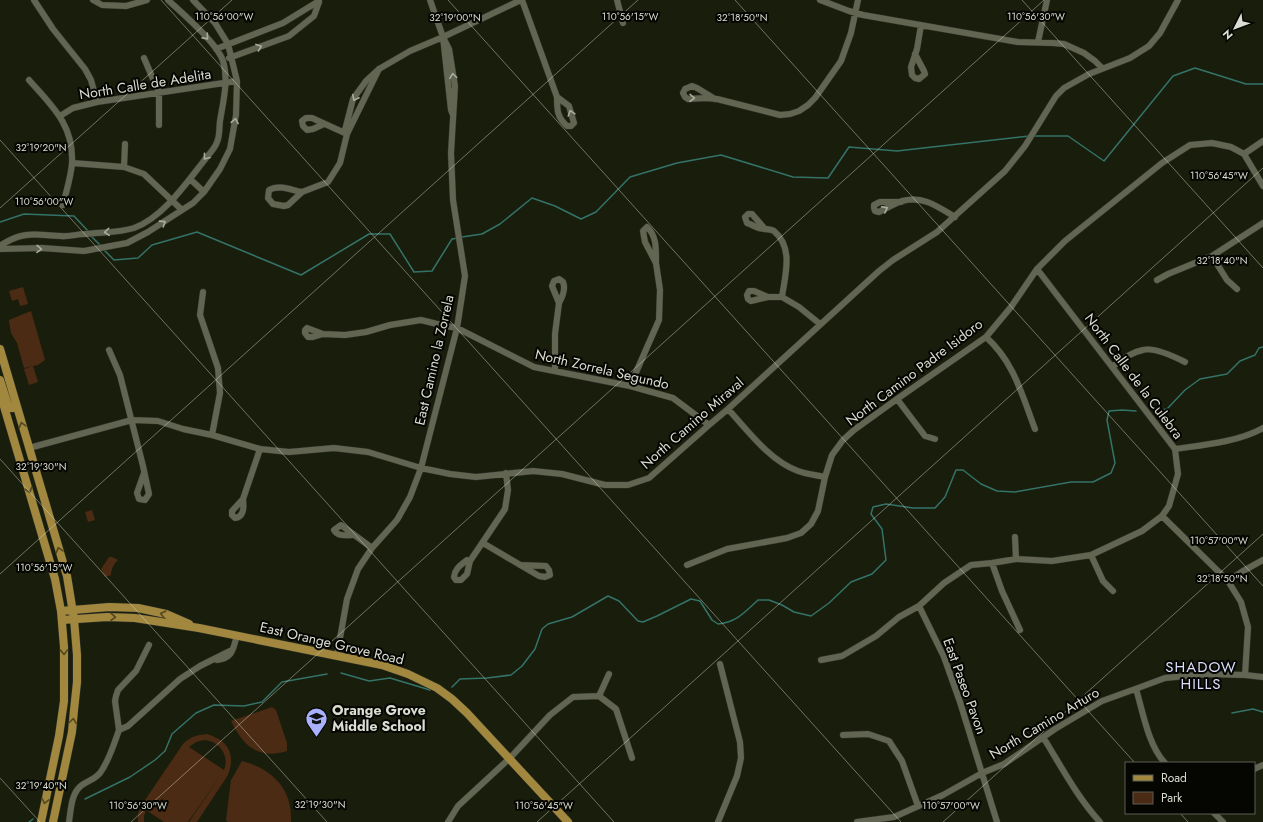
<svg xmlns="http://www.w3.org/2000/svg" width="1263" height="822" font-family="Jost,sans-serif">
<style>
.green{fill:#4c2b14;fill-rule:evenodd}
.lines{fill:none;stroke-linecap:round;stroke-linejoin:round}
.stream{stroke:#347369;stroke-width:1.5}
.minor-casing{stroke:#30322a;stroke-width:7}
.major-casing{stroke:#30322a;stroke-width:9}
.minor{stroke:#616551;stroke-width:6}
.major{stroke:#a1883e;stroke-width:8}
.oneway{stroke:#aaad9e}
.oneway2{stroke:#534720}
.ticks{fill:none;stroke:#dbddd2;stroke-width:1;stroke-opacity:0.45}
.labels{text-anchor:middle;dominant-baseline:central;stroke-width:4;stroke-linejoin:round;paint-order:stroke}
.street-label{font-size:14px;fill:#dbddd2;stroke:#050602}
.poi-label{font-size:14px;font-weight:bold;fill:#dbddd2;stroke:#050602;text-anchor:start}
.neighbourhood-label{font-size:15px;letter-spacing:1px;fill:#dadefb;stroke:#050602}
.ticks-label{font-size:10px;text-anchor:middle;fill:#dbddd2;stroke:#050602;stroke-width:4;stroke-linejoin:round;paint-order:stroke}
</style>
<rect width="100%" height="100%" fill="#191d0b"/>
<!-- green -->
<path class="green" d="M23,287L28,304L20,306L18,299L12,301L9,291Z
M31,311L45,360L38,365L24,368L17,343L11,333L9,321V320Z
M33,366L38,382L29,385L24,369Z
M92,510L95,520L88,522L85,512Z
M109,557H112L118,560C114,564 111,569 111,575L105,577L101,569Z
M272,707L276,710L287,743V751C257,760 243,745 231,721Z
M207,734C228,740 236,754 228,775L197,822H189L223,772L188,822H164L146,810L144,816V822H138V814L141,806L183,744C190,737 196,735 207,734ZM204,740C219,741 230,755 224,770L189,747L196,742Z
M242,761C272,769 293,789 291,822H228L226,820L231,780Z"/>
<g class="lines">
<!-- stream -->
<path class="stream" d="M1033,136H1068L1104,161L1173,76L1195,68L1246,84H1263
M0,222L24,214L74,216L88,231
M91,236L101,246
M462,237L482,234L500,224L532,198L555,206L581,219L596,212L630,177L677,163L721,155L793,177L828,178L849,147L897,151L1029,136
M103,249L114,260L138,258L152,245L197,232L301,275L369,234H390L414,272L432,271L452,239L458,238
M1155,411L1167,409L1185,390L1200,379L1227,374L1240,361L1255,355L1259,348L1263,347
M341,673L369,681L390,678L430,690
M452,687L460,679L487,678L511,675L522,666L535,649L542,629L548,624L572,617L608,596L619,601L638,621L643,622L657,616L691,599L700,601L712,620L718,624C737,622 745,612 758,600H769L782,605L794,612L811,616L829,603L851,582L872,574L886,560L882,529L871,514L873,507L886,504L913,508H935L945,497L956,470H963L981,484L997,491L1015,492L1071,482H1093L1111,473L1115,463L1107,420L1109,411L1122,410L1136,411
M1232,713L1253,709L1263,712
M85,799L130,777L155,760L165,751L172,734L196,713L214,705L244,706L262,702L282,682L327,674
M29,822L33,819"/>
<defs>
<path id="minor" d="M34,0L53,29L85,69L91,80L97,102
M93,0L102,5L126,6L147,0
M430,0L443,37
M522,0L557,97C557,110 557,117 567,126H571L574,123L569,106L557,97
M617,0L623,23
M820,0L849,11L863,15L1018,42L1053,43L1064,44L1084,53L1095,61L1102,68
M1038,42L1047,0
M216,49L283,23L319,1
M915,54L924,71L925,74L919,79L915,78L912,75L911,67L917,49L921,25
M144,58L159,93V125
M229,58L289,36L314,16L319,2
M29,80C52,106 74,125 72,163C71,177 66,192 63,205
M715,99L697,88L692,86L685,89L683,93L685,97L688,99L706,98L717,99L780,115L790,114L799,111L808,105L815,98L841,61L851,33L858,0
M60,116L73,108L97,102L237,81
M324,124L313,129L307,130L303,126L302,121L306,118H312L347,134
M346,133L345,130L353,99L366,81L379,69L410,51L443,37L521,0
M1244,154L1263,186
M1244,154L1263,141
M72,163L124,167L144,174L182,210
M124,167L125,144
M190,179L204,192
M302,192C291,190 279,184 269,190L268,198L273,204L284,206L288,205L302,192L328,182L340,163L347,134L379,69
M901,202H880L874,205V208L875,211L879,212C887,208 894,204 902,201C923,195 938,207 955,217
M765,229L752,214H748L745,217L747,223C751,224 755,227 759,228C763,229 770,229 774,231C794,248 785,275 782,297L799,307L820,324
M0,246C23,230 36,235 61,236C69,237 77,234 85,234C101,232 118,233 134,228C162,218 185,185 203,162C207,156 215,149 217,142C220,136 219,128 220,121C223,102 229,80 223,61C217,43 183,14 168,0
M0,249L42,248L84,251L127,243L148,232L182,210L193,203L204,192L220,169L230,149L236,115L237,81L228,44L215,23L193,0
M1212,256L1227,280L1237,289
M1157,280L1168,274L1212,256L1263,223
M203,292L200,315L218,368L220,393L212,435
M768,297L751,301L748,299L747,295L749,291H754L768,297H782
M323,334L307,328L305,330V333L308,337H313L323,334L345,335L366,332L390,325L421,320L441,325L457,328L534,367L630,386L673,398L709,425
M986,337C1014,362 1022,395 1035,429
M109,350L120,375L143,466L149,494L145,500L139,499L137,493L144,473
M1112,367C1122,360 1131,352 1143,350C1153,347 1175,357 1185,362
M555,371V334L559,303L552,286L554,281L559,279L563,282C566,289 563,296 559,303
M630,386L659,320L660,290L656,263L645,242L643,231L647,227C657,236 656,250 656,263
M897,399L925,436L935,439
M728,409C748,431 770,461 798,471C806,474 816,475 825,477
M29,448L132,420L158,421L183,429L212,435L260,449L289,452L334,448L368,452L421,468L450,474L476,477L533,471L562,474L605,485H628L649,478L709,425L728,409L879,271L893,260L937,232L1005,171L1025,146L1056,96L1064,88L1089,74L1130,58L1149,46L1160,33L1178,0
M1175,449C1203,445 1238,442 1263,428
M243,499C244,507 244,517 235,518L232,515V511L243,499L260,449
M1162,516L1228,581L1241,602L1248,627L1245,675
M353,535C346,535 338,537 334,530L341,525L372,548
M1015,537L1016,559
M483,543L539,576L545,577L550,575L549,570L546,566L520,565
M1091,555L1103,581L1113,591
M470,561L467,560C461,565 455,568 454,577L456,580H461L467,574L470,561L505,509L508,490L506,473
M992,563L1002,591L1020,630
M687,565L727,549L787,538L801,533L811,524L818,511L825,477L832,455L843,440L854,430L897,399L986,337L1011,307L1037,269L1065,241L1162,163L1190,145L1212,143L1231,147L1244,154
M1228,581L1243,571L1263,560
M919,606L944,657L960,702L997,822
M337,655L347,599L358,569L372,548L397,520L410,497L421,468L457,328L465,276L453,200L451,153L455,86L449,49L443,37L451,110L453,115
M217,660C233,658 233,649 237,635
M821,660L842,656L876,636L899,617L919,606L944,583L971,565L992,563L1016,559L1052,561L1091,555L1142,531L1162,516L1169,506L1178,474L1175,449L1037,269
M1136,689C1143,712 1148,745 1165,763
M599,696L609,674
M119,730L115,701L116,696L118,690L136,671L149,645
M843,735L868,734L889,741L902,761L918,806
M1043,737C1061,766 1077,797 1100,822
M1254,769L1263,765
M1214,813L1223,822
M69,822C71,809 71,793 82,785C88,781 95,779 100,773C109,761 114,744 119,730L128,726L180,679L200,666L232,650
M448,822L458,806L510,758L550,715L573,697L599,696L616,709L632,758
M718,822L737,776L741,758L740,742L720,664
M857,822L894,817L943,795L982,773L1004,764L1055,729L1102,701L1138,688L1165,678L1207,674L1245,675L1263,677"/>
<path id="major" d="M0,349L67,576L74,619L77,655V682L74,710L72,732L53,822
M0,380L8,405L11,408H17
M0,393L55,579L61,611L64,647V701L59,736L41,822
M61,611L109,607L138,608L166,614L189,624
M62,620L107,617L135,618L199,628L382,665L408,674L437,688L452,699L467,713L568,822"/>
</defs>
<!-- minor casing -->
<use href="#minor" class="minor-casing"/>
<!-- major casing -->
<use href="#major" class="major-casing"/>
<!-- minor -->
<use href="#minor" class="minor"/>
<!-- major -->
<use href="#major" class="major"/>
</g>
<!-- one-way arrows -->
<defs><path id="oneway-chevron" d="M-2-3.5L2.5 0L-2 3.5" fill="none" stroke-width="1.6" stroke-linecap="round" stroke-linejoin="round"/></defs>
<g class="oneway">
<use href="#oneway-chevron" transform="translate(206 37) rotate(48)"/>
<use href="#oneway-chevron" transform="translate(259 47) rotate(-20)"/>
<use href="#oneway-chevron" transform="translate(453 76) rotate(-98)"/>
<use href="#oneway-chevron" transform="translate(355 98) rotate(117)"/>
<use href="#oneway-chevron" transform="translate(692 98) rotate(1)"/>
<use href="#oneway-chevron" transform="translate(571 113) rotate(-107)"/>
<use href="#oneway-chevron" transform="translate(235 121) rotate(-80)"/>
<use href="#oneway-chevron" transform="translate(206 157) rotate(128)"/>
<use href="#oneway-chevron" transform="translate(885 209) rotate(-27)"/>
<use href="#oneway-chevron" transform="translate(163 223) rotate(-33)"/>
<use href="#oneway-chevron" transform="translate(107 232) rotate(175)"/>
<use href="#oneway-chevron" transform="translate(39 249) rotate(1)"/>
</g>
<g class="oneway2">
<use href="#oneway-chevron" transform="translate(22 425) rotate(-106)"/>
<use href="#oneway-chevron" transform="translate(29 490) rotate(74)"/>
<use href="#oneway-chevron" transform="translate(59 550) rotate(-106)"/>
<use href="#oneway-chevron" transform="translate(163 614) rotate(-166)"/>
<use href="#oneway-chevron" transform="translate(113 617) rotate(2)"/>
<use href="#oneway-chevron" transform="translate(64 652) rotate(88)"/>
<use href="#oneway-chevron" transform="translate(73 721) rotate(-83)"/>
<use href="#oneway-chevron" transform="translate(45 801) rotate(103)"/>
</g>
<!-- ticks -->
<path class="ticks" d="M161,0L901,822M448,0L1135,763M735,0L1263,586M1022,0L1263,268M0,140L614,822M0,208L232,0M0,459L327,822M0,574L638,0M0,778L40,822M1180,813L1188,822M131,822L1044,0M537,822L1263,168M943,822L1263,534"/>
<!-- icons -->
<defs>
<symbol id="school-pin" viewBox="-11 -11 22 30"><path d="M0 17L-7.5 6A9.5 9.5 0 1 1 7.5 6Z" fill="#a9b0fc" stroke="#050602"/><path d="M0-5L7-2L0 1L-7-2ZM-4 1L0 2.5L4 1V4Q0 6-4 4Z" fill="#111"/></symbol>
</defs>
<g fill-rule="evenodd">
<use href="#school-pin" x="304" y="706" width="25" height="34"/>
</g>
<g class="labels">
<!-- street labels -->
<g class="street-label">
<text transform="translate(145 84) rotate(-9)">North Calle de Adelita</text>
<text transform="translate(434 360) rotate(-77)">East Camino la Zorrela</text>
<text transform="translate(602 369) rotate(13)">North Zorrela Segundo</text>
<text transform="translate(914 372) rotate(-37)">North Camino Padre Isidoro</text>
<text transform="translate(1134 376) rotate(53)">North Calle de la Culebra</text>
<text transform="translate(692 423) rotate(-41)">North Camino Miraval</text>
<text transform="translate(332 643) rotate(13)">East Orange Grove Road</text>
<text transform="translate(965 686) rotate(70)">East Paseo Pavon</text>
<text transform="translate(1044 723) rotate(-31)">North Camino Arturo</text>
</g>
<!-- poi labels -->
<g class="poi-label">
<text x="332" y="710">Orange Grove<tspan x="332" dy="16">Middle School</tspan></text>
</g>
<!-- neighbourhood labels -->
<g class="neighbourhood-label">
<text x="1201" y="667">SHADOW<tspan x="1201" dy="17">HILLS</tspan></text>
</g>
</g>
<g class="ticks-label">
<text x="224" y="20">110°56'00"W</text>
<text x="1036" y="20">110°56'30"W</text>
<text x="630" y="20">110°56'15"W</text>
<text x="455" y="21">32°19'00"N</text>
<text x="742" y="21">32°18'50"N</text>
<text x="41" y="151">32°19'20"N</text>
<text x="1219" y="179">110°56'45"W</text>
<text x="44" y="205">110°56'00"W</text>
<text x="1222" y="264">32°18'40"N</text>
<text x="41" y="470">32°19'30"N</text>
<text x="1219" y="544">110°57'00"W</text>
<text x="44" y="571">110°56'15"W</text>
<text x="1222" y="582">32°18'50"N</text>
<text x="41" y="789">32°19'40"N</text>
<text x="320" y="808">32°19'30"N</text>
<text x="138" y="809">110°56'30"W</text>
<text x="544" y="809">110°56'45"W</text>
<text x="951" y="809">110°57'00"W</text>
</g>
<!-- legend -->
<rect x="1125" y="762" width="130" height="52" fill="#050602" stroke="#5b5c55"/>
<rect x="1133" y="775" width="20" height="6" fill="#a1883e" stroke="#5b5c55"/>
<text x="1161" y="782" font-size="12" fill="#dbddd2">Road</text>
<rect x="1133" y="792" width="20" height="12" fill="#4c2b14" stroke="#5b5c55"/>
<text x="1161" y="802" font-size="12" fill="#dbddd2">Park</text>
<!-- north arrow -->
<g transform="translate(1235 28) rotate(228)" stroke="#050602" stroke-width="3" paint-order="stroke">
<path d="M0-3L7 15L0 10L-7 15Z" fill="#dbddd2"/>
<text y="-6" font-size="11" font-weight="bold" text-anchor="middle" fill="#dbddd2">N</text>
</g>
</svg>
